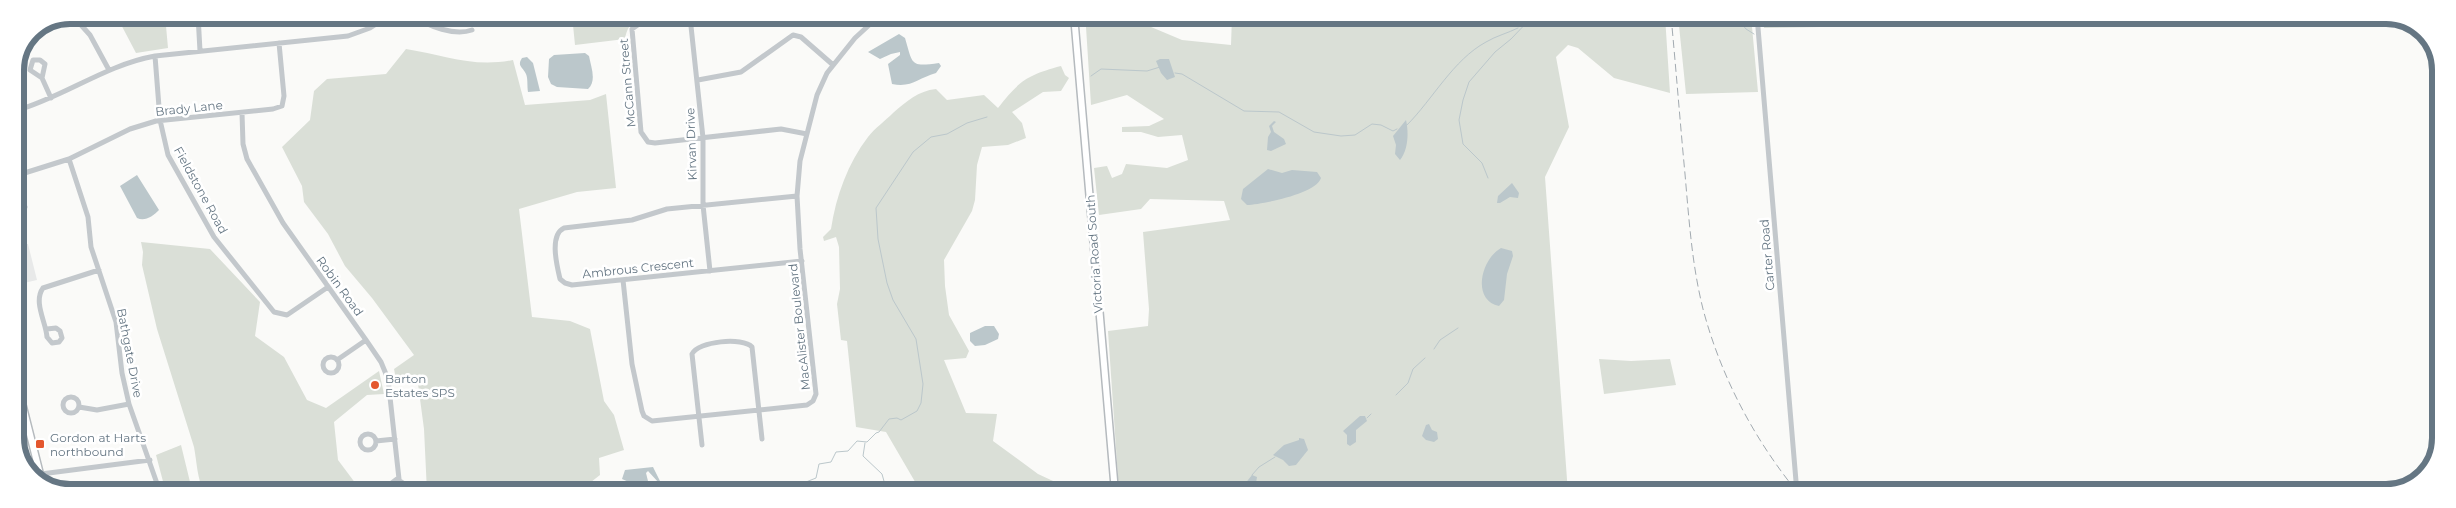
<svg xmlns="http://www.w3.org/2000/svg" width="2456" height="508" font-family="Montserrat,sans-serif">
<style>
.built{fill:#e8e9e9}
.green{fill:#dadfd7}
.water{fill:#bbc7cb}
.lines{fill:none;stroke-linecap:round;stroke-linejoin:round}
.stream{stroke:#bbc7cb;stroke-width:1}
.major-casing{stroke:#b5babe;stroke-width:9}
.minor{stroke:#c3c8cc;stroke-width:5}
.major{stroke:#fff;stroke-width:6}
.rail{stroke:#a2aab0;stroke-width:1;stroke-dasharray:8 4;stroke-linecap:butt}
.poi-dot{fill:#e4572e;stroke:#fff;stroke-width:2}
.labels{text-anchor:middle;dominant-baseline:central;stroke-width:5;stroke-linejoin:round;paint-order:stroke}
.street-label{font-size:12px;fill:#657683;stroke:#fff}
.poi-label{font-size:12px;fill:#657683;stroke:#fff;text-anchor:start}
.rim{fill:none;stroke:#657683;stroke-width:6}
</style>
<rect width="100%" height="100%" fill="#fafaf8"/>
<!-- built -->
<path class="built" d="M28,244L37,280L15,285V245Z
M15,418L27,466L26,468L15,445Z"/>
<!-- green -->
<path class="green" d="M116,15H165L168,48L136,53Z
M572,15H655C638,17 628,21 625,39L575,45Z
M1232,16H1665L1670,93L1614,78L1578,48L1568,45L1556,57L1569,127L1545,177L1568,493L1119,492L1108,331L1148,326L1149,309L1143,232L1230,220L1224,201L1150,199L1141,209L1099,215L1094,168L1107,166L1112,178L1122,174L1126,164L1167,168L1188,160L1182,135L1158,137L1141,132H1122V127L1149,126L1164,119L1127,95L1091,105L1086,27L1144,24L1182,40L1231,45Z
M1678,16H1751L1758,92L1686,94Z
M1763,16H1936L1937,25L1764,28Z
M406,49C444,55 473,68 513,60L525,105L590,100L606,94L616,188L577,192L519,209L532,317L570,321L590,329L604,401L614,415L624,450L599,458L600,475L591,482V492H427L424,429L418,384L396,379L394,369L414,355L372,298L345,266L328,234L304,202L302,186L282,147L310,120L314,91L327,79L386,74Z
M1061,66L1065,75L1069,78L1061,91L1043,92L1012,112L1022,123L1026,138L1008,145L982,147L977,165L975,200L972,211L944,260L945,286L949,315L969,351L966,358L944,360L966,413L997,414L993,441L1038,474L1066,487L1091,484L1098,492H921L886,432L856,427L847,341L841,340L837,304L840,289L839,247L836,237L824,241L823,237L831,229C836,196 848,163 868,137C875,128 885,121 893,113C907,101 918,91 936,89L947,100L984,95L998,108C1019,81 1027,75 1061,66Z
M141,242L210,249L260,302L255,336L284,357L307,400L326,408L379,371L384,394L367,395L334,422L338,460L362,492H204C197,478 197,463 194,447L157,329L142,265L143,252Z
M1599,359L1631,361L1670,359L1676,385L1604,394Z
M181,445L191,486L165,489L156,455Z"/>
<!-- water -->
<path class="water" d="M899,34L905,38C913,65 910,67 939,63L941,66L936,73C918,78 912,88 892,84L888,64L900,55V52L891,54L880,59L868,52Z
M585,53L589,56C591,67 597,81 588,89L557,87L551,84L548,77L549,59L554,55Z
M527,57L533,63L540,91L528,92C527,86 528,78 526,74C522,66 517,66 522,58Z
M1160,59H1169L1175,77L1167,80L1161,73L1156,61Z
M1406,120C1409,133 1408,150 1400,160L1395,154L1396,145L1393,136Z
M1274,121L1276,122L1272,126L1274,132L1284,139L1286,144L1271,151L1267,150L1268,137L1271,132L1269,126Z
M1268,169L1282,173L1292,170L1317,172L1321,178C1316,194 1263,204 1247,205L1241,199L1243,189Z
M137,175L159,210C153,216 145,222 137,218L120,186Z
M1512,183L1519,193L1518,198L1510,197L1500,203H1497L1498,196Z
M1501,248L1512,251L1513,256L1507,274L1504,300L1499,306C1472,301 1480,260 1501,248Z
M985,326H994L999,334L998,339L985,345L975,346L970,341V333Z
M1360,416H1365L1367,421L1356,430V442L1350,446L1347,444V435L1343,431Z
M1429,424L1432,430L1437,432L1438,439L1434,442L1426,440L1422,436L1426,425Z
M1299,438L1304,439L1308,450L1296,465L1289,466L1283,460L1273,455L1284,445L1299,440Z
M653,467L660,481L659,483L648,471L646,473L649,485L638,486L622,479L625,470Z
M1252,475L1257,477L1255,489L1259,493H1237L1238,490H1236L1244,485Z"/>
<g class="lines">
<!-- stream -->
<path class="stream" d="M1735,16L1746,29L1754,34
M1175,73L1182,74L1244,111L1279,112L1314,132L1341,136L1355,135L1372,124L1381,125L1393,131L1397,129
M1091,76L1101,69L1147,71L1160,67
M1407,125C1433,99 1453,60 1486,42C1496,36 1508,33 1518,28
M1488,178L1482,163L1463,144L1459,120L1463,100L1469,82L1495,52L1511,39L1533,16
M1434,349L1440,340L1458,328
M1396,395L1408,383L1413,369L1425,358
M1367,418L1371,414
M865,443L863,456L882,474L887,492
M1252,475L1259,467L1275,457
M780,492L783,490L789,492
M798,492L806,482L816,478L819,464L831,462L836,452L848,451L857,441L867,442L876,433L879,432L889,419L897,418L901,420L917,411L921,403L923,384L916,339L893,300L887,283L878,239L876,208L913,152L931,137L947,134L967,123L987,117
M1234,493L1236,490"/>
<defs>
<path id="major" d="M1074,15L1115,492
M15,375L42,482"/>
</defs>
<!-- major casing -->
<use href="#major" class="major-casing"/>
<!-- minor -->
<path class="minor" d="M72,15L90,35L109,70
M198,15L200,51
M414,15C428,27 455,36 472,30
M709,15L642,22L632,29L641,132L648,142L655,143L781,129L807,134
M865,15L873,23
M1757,16L1797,493
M690,17L703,138V205L710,271
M873,23L881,22L893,15
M155,56L160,120L168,155L214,237L274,312L287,315L328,287
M42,78L45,64L40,60H33L30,70L42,78L51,98
M698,80L741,72L793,35L801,37L832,64
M15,111C64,97 105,65 155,56L348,36L370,28L390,15
M242,113L243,144L247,159L283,223L366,340L381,362L388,379L399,479
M69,159L88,217L91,247L116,322L122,373L129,404L160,492
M15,176L69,159L130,129L156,121L273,109L282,106L284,96L279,43
M797,196L667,209L632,220L564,228C549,235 557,266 560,279L565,283L572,285L802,261
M15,200L21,201L25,207L22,214L15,216
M623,280L632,364L642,411L644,416L652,421L807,405L813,401L816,394L800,249L797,196L800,161L817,95L827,73L855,38L880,15
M47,329L56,328L60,331L62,338L59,342L52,343L47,337C46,322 33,302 43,288L99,270
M323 365a8 8 0 1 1 16 0a8 8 0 1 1-16 0Z
M337,360L366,340
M63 405a8 8 0 1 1 16 0a8 8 0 1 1-16 0Z
M79,407L97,410L129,404
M360 442a8 8 0 1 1 16 0a8 8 0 1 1-16 0Z
M376,441L395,439
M702,445L692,354C698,341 743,337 752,347L762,439
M28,474H41L150,460
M391,492L389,485L397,479L403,483V492"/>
<!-- major -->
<use href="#major" class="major"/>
<!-- rail -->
<path class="rail" d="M1671,16C1676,69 1680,121 1685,174C1689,220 1692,265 1703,309C1721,377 1754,439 1798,493"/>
</g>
<!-- markers -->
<g class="poi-dot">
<circle cx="375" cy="385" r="5"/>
<rect x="35" y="439" width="10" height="10" rx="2.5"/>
</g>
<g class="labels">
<!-- street labels -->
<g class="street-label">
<text transform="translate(627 83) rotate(-95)">McCann Street</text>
<text transform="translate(189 108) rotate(-6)">Brady Lane</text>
<text transform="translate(691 144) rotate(-92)">Kirvan Drive</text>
<text transform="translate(201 190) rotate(61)">Fieldstone Road</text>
<text transform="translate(1094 254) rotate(-94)">Victoria Road South</text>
<text transform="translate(1767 255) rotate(-95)">Carter Road</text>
<text transform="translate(638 268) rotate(-6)">Ambrous Crescent</text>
<text transform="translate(340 286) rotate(54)">Robin Road</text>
<text transform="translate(799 327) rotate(-96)">MacAlister Boulevard</text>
<text transform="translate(130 353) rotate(79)">Bathgate Drive</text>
</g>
<!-- poi labels -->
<g class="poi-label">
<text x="385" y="378">Barton<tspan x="385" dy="14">Estates SPS</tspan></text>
<text x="50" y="437">Gordon at Harts<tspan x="50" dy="14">northbound</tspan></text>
</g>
</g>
<!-- crop -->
<path d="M0 0H2456V508H0ZM70 24H2386A46 46 0 0 1 2432 70V438A46 46 0 0 1 2386 484H70A46 46 0 0 1 24 438V70A46 46 0 0 1 70 24Z" fill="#fff" fill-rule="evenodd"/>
<path class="rim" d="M70 24H2386A46 46 0 0 1 2432 70V438A46 46 0 0 1 2386 484H70A46 46 0 0 1 24 438V70A46 46 0 0 1 70 24Z"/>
</svg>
